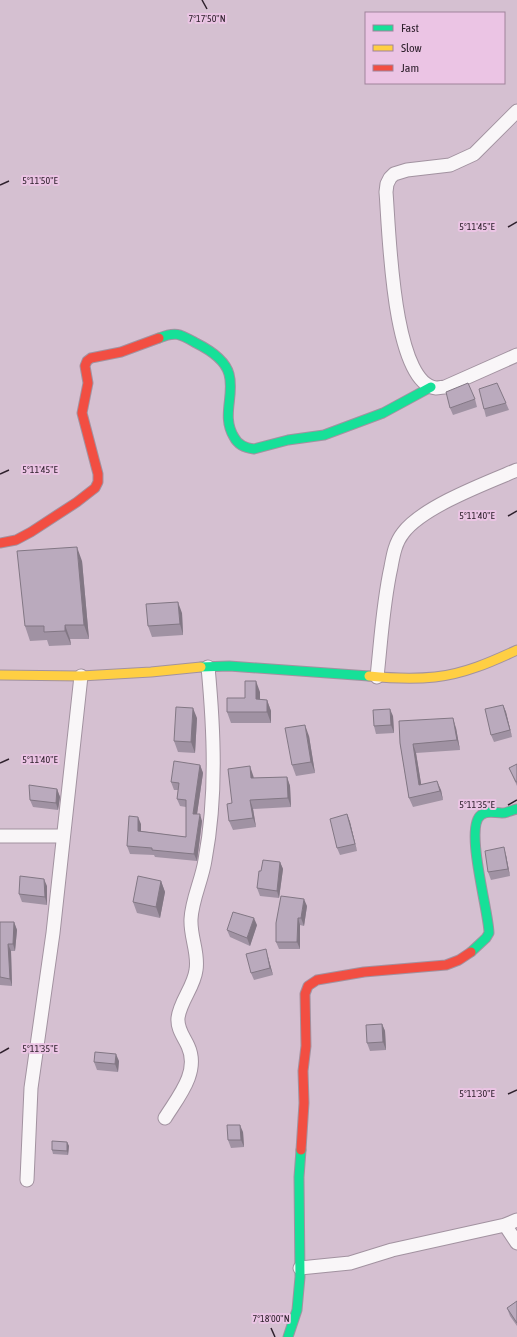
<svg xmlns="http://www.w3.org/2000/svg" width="517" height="1337" font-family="'Asap Condensed',sans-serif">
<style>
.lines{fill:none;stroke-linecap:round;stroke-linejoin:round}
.street-casing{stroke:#a292a0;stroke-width:15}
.fast-casing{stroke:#a292a0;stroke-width:11}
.slow-casing{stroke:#a292a0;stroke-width:11}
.jam-casing{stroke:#a292a0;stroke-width:11}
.street{stroke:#f9f6f8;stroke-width:13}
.fast{stroke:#16e098;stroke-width:9}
.slow{stroke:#ffcf43;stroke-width:9}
.jam{stroke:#f24e42;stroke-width:9}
.wall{fill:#a092a3}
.shaded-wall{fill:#827784}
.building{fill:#baaabd;stroke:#827784}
.ticks{fill:none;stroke:#2f212d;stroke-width:1.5}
.ticks-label{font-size:10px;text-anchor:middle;fill:#2f212d;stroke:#ebc4e4;stroke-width:4;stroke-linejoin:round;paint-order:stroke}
</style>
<rect width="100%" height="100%" fill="#d5c0d1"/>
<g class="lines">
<defs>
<path id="street" d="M517,111L474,154L450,165L407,170L394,174L390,178L387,184L386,192C389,226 392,384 436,388C439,388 443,387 445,387L517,355
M377,677C381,640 383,603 391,567C393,556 395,543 403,533C422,507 486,483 517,470
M0,836H63
M165,1118C178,1097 200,1072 188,1046C184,1037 177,1029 178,1018C180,1001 194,987 196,970C199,953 190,937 191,919C192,899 202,880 205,860C217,796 214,731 208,667
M27,1180L31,1088L53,933L81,676
M505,1225L517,1243
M300,1268L350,1263L392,1250L505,1225L517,1220"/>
<path id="fast" d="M159,338C176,331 180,334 196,343C208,349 225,359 229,374C235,395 221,416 234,437C238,445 245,448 254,449L288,440L324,435L383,413L431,387
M201,667L229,666L369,676
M471,952L486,938L489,933C489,912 464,827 481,815C487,810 495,813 502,813C507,813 512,810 517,809
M288,1337L297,1310L300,1277L299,1177L301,1150"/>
<path id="slow" d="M0,675L81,676L151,672L201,667
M369,676C389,678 415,679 435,677C464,674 491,662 517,650"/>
<path id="jam" d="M0,543L16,540L31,532L77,502L95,488L98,482V474L82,413L88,383L85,366L87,361L91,358L121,352L159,338
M301,1150L304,1103L303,1071L306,1046L305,994L308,986L317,980L364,972L446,965L459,960L471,952"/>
</defs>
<!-- street casing -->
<use href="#street" class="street-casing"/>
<!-- fast casing -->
<use href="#fast" class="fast-casing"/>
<!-- slow casing -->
<use href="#slow" class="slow-casing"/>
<!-- jam casing -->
<use href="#jam" class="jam-casing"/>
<!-- street -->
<use href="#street" class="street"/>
<!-- fast -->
<use href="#fast" class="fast"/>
<!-- slow -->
<use href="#slow" class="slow"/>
<!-- jam -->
<use href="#jam" class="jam"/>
</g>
<!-- wall -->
<path class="wall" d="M475,399L477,407L453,415L450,408Z
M506,403L509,410L486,417L484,409Z
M82,561L89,639H70L71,645L49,646L47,640L30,641L25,626Z
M182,613L183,635L152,637L148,626Z
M260,692V699L267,700L271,711V723H231L227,712L245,698Z
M503,705L506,712L512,737L494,742L491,735Z
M393,716L394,733L376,734L374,726Z
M197,718L195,753L178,752L174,741Z
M456,728L460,750L416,753L421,784L441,790L443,800L413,807L409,798L400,743Z
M309,736L315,773L296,776L292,765Z
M517,764V786L509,768Z
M200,765L203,773L197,814L202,821L197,861L155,857L154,855L130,854L127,846L141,824V831L186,837V807L180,806L177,799L178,790H174L171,782Z
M253,775L254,778L287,777L290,786L291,807L253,809L256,827L233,830L229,821L232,803Z
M57,789L60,797L58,810L33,807L30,800Z
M347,814L350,822L357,851L340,855L337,848Z
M506,855L510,876L491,880L488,872Z
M280,862L283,869L279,898L260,896L257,888L261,871Z
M161,881L165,892L160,918L137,913L133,902Z
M47,886V905L22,902L19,894Z
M307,906L304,926L300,925V949H279L276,942Z
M0,922H14L17,930L15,951H11L12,986L0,985Z
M257,925L250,946L230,937L227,930Z
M268,957L273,975L254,980L251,973Z
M382,1024L385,1031L386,1050L370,1051L367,1043Z
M119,1061L118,1072L97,1070L94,1062Z
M243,1132L244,1147L231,1148L228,1140Z
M67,1142L69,1146L68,1155L53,1154L52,1150Z
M517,1301V1326L510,1316L507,1308Z"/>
<!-- shaded-wall -->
<path class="shaded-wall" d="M77,547L82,561L89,639L84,625Z
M178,602L182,613L183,635L180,624Z
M65,625L70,639L71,645L65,631Z
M256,681L260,692V710L256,699Z
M267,700L271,711V723L267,712Z
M503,705L506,712L512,737L510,730Z
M193,708L197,718L195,753L191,742Z
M390,709L393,716L394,733L391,725Z
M453,718L456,728L460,750L457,740Z
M305,725L309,736L315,773L311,762Z
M413,744L416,753L423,795L419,785Z
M200,765L203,773L196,821L193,814Z
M250,766L253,775L255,787L251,778Z
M287,777L290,786L291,807L288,798Z
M437,781L441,790L443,800L440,791Z
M57,789L60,797L58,810L56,803Z
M250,800L253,809L256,827L253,818Z
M200,814L202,821L197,861L194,854Z
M347,814L350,822L357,851L355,844Z
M138,817L141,824V838L138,831Z
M504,847L506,855L510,876L508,869Z
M280,862L283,869L279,898L277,891Z
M44,879L47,886V905L45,897Z
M161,881L165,892L160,918L156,907Z
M304,899L307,906L304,926L301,918Z
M254,918L257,925L250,946L247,938Z
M298,918L300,925V949L297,942Z
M14,922L17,930L15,951L13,944Z
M8,944L11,951L12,986L10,979Z
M266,949L268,957L273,975L270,968Z
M382,1024L385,1031L386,1050L383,1042Z
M116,1054L119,1061L118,1072L115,1064Z
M240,1125L243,1132L244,1147L241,1140Z
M67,1142L69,1146L68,1155L67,1151Z"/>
<!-- building -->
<path class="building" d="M468,383L475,399L450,408L446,392Z
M497,383L506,403L484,409L479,389Z
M77,547L84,625H65V631L44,632V626H25L17,551Z
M178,602L180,624L148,626L146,604Z
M245,681H256V699L267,700V712H227V698H245Z
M503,705L510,730L491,735L485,709Z
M176,707L193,708L191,742L174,741Z
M390,709L391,725L374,726L373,710Z
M453,718L457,740L413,744L419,785L437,781L440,791L409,798L400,743L399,721Z
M305,725L311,762L292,765L285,728Z
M174,761L200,765L193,814H200L194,854L152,850V848L127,846L129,816L138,817V831L186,837V800L177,799L179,783L171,782Z
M517,764V782H516L509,768Z
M250,766L251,778L287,777L288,798L250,800L253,818L229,821L227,804L232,803L228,769Z
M29,785L57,789L56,803L30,800Z
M347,814L355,844L337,848L330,819Z
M504,847L508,869L488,872L485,851Z
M263,860L280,862L277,891L257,888L259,871H261Z
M20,876L44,879L45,897L19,894Z
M138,876L161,881L156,907L133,902Z
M281,896L304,899L301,918H298L297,942H276V923Z
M233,912L254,918L247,938L227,930Z
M0,922H14L13,944H8L10,979L0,977Z
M266,949L270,968L251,973L246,954Z
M382,1024L383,1042L367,1043L366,1025Z
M95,1052L116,1054L115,1064L94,1062Z
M227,1125H240L241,1140H228Z
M52,1141L67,1142V1151L52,1150Z
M517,1301V1323L507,1308Z"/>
<!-- ticks -->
<path class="ticks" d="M202,0L207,9M0,185L9,181M508,227L517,222M0,474L9,470M508,516L517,511M0,763L9,759M508,805L517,800M0,1053L9,1048M508,1094L517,1090M271,1328L275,1337"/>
<g class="ticks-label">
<text x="207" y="22">7°17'50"N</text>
<text x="40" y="184">5°11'50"E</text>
<text x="477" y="230">5°11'45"E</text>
<text x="40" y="473">5°11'45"E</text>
<text x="477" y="519">5°11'40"E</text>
<text x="40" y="763">5°11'40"E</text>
<text x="477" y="808">5°11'35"E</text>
<text x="40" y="1052">5°11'35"E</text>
<text x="477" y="1097">5°11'30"E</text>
<text x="271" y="1322">7°18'00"N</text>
</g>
<!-- legend -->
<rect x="365" y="12" width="140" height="72" fill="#ebc4e4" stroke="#a0839b"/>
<rect x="373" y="25" width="20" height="6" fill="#16e098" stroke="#a0839b"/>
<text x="401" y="32" font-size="12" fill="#2f212d">Fast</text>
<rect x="373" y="45" width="20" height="6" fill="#ffcf43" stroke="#a0839b"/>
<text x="401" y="52" font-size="12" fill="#2f212d">Slow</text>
<rect x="373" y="65" width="20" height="6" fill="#f24e42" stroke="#a0839b"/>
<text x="401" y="72" font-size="12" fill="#2f212d">Jam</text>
</svg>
